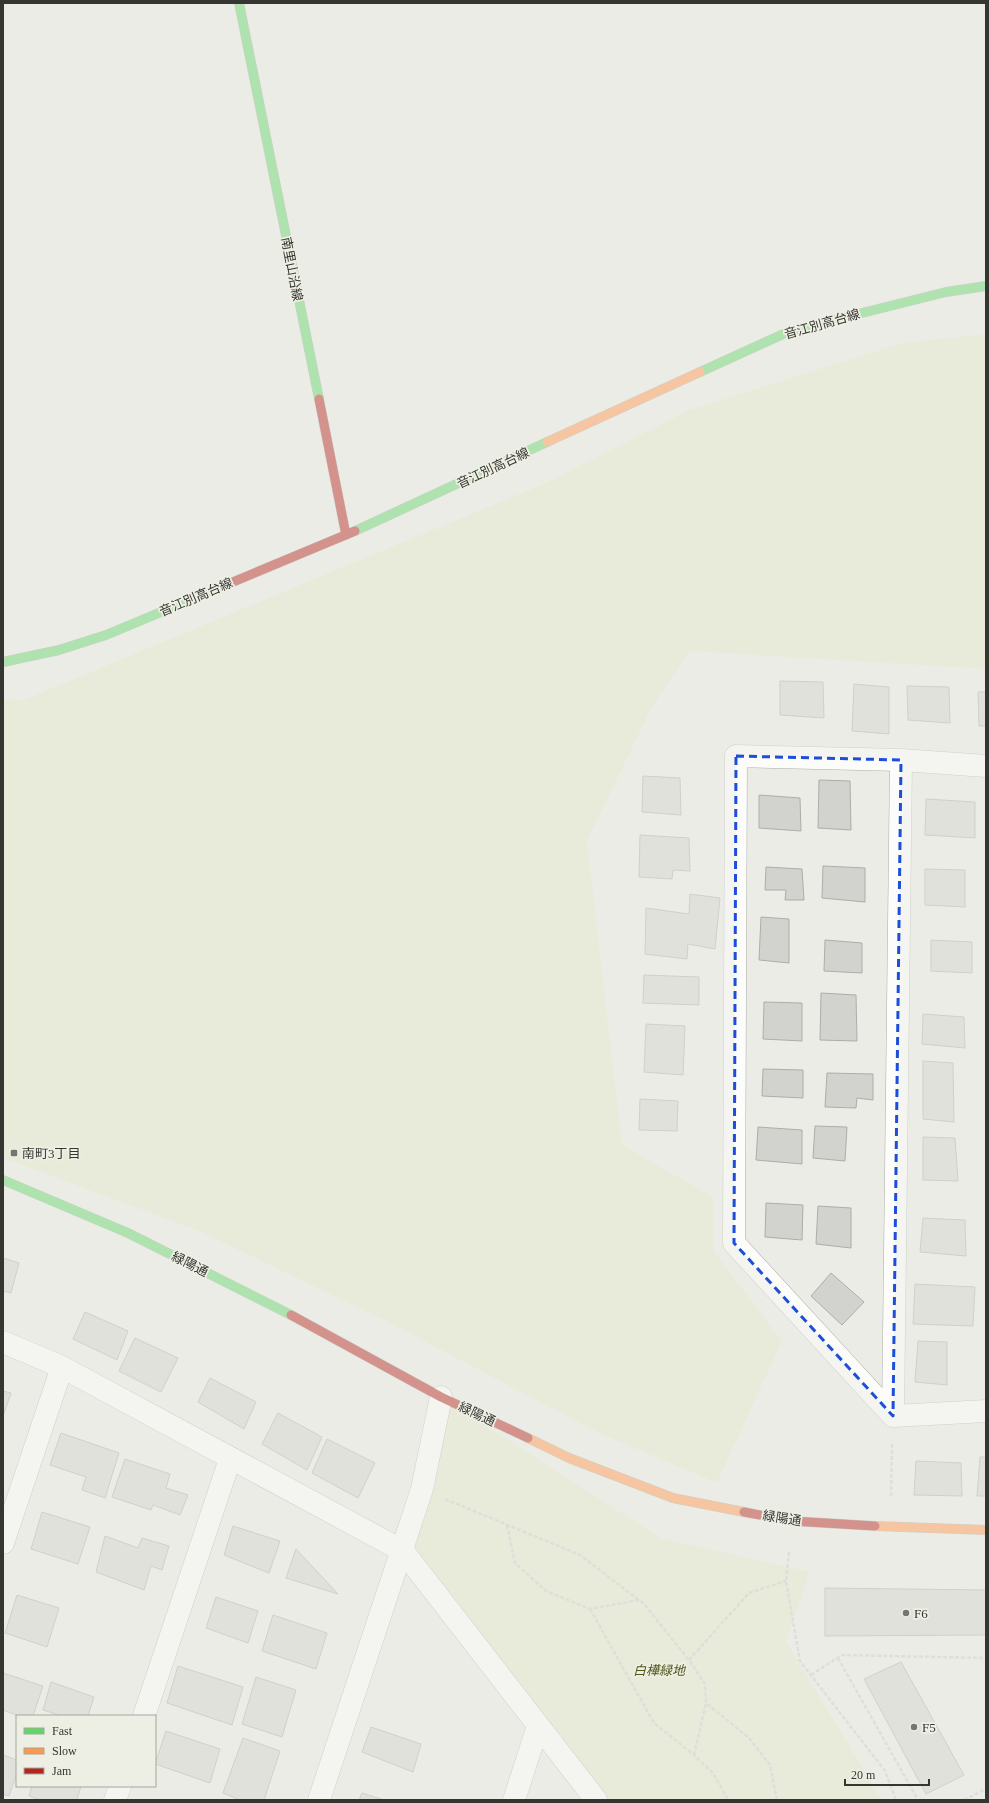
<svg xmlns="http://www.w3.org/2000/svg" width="989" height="1803" font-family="'Times New Roman','Noto Sans JP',serif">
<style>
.green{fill:#e5e8c9}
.building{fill:#d2d2ce;stroke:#adada9}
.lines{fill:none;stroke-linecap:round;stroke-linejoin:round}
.street-casing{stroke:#acaca8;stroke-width:23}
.fast-casing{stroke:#acaca8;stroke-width:10}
.slow-casing{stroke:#acaca8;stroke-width:10}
.jam-casing{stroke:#acaca8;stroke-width:10}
.path{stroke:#ccccca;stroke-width:2.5;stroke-dasharray:4 2;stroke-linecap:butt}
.street{stroke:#fcfcfb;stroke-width:22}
.fast{stroke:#63d668;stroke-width:9}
.slow{stroke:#ff974d;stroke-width:9}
.jam{stroke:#b3261e;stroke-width:9}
.marked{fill:none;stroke:#1d4ed8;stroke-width:3;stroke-dasharray:8 5;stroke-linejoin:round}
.poi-dot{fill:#757571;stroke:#eeefe4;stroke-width:1.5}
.labels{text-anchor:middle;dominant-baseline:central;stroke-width:3.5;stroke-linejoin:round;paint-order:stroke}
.street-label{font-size:13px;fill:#353531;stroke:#eeefe4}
.poi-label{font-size:13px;fill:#353531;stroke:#eeefe4;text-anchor:start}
.park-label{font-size:13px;font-style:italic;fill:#535618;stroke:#eeefe4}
</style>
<rect width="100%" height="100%" fill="#ecece7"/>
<!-- green -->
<path class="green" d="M986,334V669L690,651L651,709L587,841L622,1145L713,1197V1250L782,1341L717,1483L601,1434L388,1322L199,1231L3,1158V699L23,700L548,482L689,410L902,343Z
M441,1397L661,1538L810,1572L786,1641L882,1800H596L403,1551Z"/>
<!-- building -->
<path class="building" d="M780,681L823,682L824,718L780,715Z
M854,684L889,687V734L852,731Z
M907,686L949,687L950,723L908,720Z
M978,692H986V726H979Z
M643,776L680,778L681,815L642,812Z
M819,780L850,781L851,830L818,828Z
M759,795L800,798L801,831L759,828Z
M926,799L975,802V838L925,835Z
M640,835L689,838L690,871L673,870L672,879L639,877Z
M823,866L865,868V902L822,898Z
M766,867L802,869L804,900H785L786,890H765Z
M925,869L965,870V907L925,905Z
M690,894L720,898L715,949L688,944L687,959L645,954L646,908L689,914Z
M761,917L789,919V963L759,960Z
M825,940L862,943V973L824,971Z
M931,940L972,942V973L931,971Z
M644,975L699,977V1005L643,1003Z
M821,993L856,995L857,1041L820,1040Z
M764,1002L802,1003V1041L763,1039Z
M923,1014L964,1017L965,1048L922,1044Z
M646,1024L685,1026L683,1075L644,1072Z
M923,1061L953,1063L954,1122L923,1119Z
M763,1069L803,1070V1098L762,1096Z
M827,1073L873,1074V1100L857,1098L856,1108L825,1107Z
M640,1099L678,1101L677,1131L639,1130Z
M815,1126L847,1127L845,1161L813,1158Z
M758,1127L802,1130V1164L756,1160Z
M923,1137L955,1138L958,1181L923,1180Z
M766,1203L803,1205L802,1240L765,1237Z
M818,1206L851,1208V1248L816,1244Z
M923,1218L965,1220L966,1256L920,1252Z
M3,1258L19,1263L11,1293L3,1291Z
M831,1273L864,1302L842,1325L811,1296Z
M915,1284L975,1287L973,1326L913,1324Z
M85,1312L128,1331L117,1360L73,1339Z
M135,1338L178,1358L161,1392L119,1371Z
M918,1341L947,1342V1385L915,1382Z
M210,1378L256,1402L244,1429L198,1402Z
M3,1391L11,1393L3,1416Z
M278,1413L322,1437L307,1470L262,1444Z
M61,1433L119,1453L105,1498L82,1490L86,1477L50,1465Z
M327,1439L375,1463L358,1498L312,1473Z
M980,1457H986V1496H977Z
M125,1459L170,1474L166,1488L188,1495L180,1515L153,1505L151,1510L112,1497Z
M916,1461L961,1463L962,1496L914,1495Z
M42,1512L90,1527L78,1564L31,1549Z
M233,1526L280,1541L269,1573L224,1555Z
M105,1536L138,1548L142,1538L169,1546L162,1570L151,1566L144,1590L96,1572Z
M296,1549L338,1594L286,1578Z
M825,1588L986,1590V1635L825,1636Z
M17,1595L59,1608L47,1647L5,1633Z
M216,1597L258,1611L248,1643L206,1628Z
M273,1615L327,1633L316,1669L262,1651Z
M901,1662L964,1775L926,1794L864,1679Z
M178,1666L243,1687L232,1725L167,1703Z
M3,1673L43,1686L33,1716H19L3,1710Z
M256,1677L296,1690L282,1737L242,1724Z
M51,1682L94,1697L88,1716H62L43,1710Z
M371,1727L421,1744L413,1772L362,1752Z
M166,1731L220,1749L210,1783L155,1764Z
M243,1738L280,1751L264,1800H240L223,1793Z
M3,1755L17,1760V1773L9,1796L3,1794Z
M32,1786H81L77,1800H41L29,1796Z
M362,1793L384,1800H359Z"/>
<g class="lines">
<defs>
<path id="street" d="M986,766L901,760L736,756L734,1243L893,1416L986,1411
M3,1342L62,1367L403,1551L596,1800
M893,1416L901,760
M3,1543L62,1367
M144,1716L230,1459
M115,1800L120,1786
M319,1800L422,1489L441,1397
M514,1800L538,1726"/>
<path id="fast" d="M239,3L319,399
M700,372L790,331L946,292L986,286
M355,531L547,442
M3,662L59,650L106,635L221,587
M3,1180L128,1233L291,1315"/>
<path id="slow" d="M547,442L700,372
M528,1438L569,1458L673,1498L744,1512
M875,1526L986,1530"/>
<path id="jam" d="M319,399L346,535
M221,587L355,531
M291,1315L441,1397L528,1438
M744,1512L792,1521L875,1526"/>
</defs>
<!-- street casing -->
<use href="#street" class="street-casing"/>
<!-- fast casing -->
<use href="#fast" class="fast-casing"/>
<!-- slow casing -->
<use href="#slow" class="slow-casing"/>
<!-- jam casing -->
<use href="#jam" class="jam-casing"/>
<!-- path -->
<path class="path" d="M891,1496L892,1442
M445,1499L580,1555L644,1604L689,1660L705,1684L706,1703L749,1738L770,1765L777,1800
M507,1525L515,1563L546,1591L590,1609L639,1600
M789,1552L786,1581L800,1661L885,1771L896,1800
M590,1609L654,1723L694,1755L713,1773L728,1800
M838,1658L918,1800
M689,1660L749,1593L786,1581
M811,1675L842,1655L986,1658
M694,1755L706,1703
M964,1800L986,1789"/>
<!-- street -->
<use href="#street" class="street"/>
<!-- fast -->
<use href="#fast" class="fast"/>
<!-- slow -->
<use href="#slow" class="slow"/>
<!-- jam -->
<use href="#jam" class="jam"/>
</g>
<!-- marked area -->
<path d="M0 0H989V1803H0ZM736,756L901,760L893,1416L734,1243Z" fill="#ecece7" fill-opacity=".55" fill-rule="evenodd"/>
<path class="marked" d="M736,756L901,760L893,1416L734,1243Z"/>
<!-- markers -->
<g class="poi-dot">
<rect x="10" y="1149" width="8" height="8" rx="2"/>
<circle cx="906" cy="1613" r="4"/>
<circle cx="914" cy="1727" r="4"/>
</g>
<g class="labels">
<!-- street labels -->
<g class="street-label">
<text transform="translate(292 269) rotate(79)">南里山沿線</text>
<text transform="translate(822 324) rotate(-16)">音江別高台線</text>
<text transform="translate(493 468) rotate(-25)">音江別高台線</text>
<text transform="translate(196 597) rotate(-23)">音江別高台線</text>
<text transform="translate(190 1264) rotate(27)">緑陽通</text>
<text transform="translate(477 1414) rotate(25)">緑陽通</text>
<text transform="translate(782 1518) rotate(9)">緑陽通</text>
</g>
<!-- poi labels -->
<g class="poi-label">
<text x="22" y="1153">南町3丁目</text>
<text x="914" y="1613">F6</text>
<text x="922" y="1727">F5</text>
</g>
<!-- park labels -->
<g class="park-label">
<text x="659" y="1670">白樺緑地</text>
</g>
</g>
<!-- border -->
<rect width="989" height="1803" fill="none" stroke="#353531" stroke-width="8"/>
<!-- legend -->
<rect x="16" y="1715" width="140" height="72" fill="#eeefe4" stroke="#a4a59c"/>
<rect x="24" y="1728" width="20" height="6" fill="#63d668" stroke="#a4a59c"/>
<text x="52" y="1735" font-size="12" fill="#353531">Fast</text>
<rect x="24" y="1748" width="20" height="6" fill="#ff974d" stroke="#a4a59c"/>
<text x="52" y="1755" font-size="12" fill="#353531">Slow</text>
<rect x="24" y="1768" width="20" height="6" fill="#b3261e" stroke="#a4a59c"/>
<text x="52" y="1775" font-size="12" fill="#353531">Jam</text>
<!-- scale -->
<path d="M845 1779v6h84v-6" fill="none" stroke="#353531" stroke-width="2"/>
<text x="851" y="1779" font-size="12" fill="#353531" stroke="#eeefe4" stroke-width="3" paint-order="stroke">20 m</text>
</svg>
